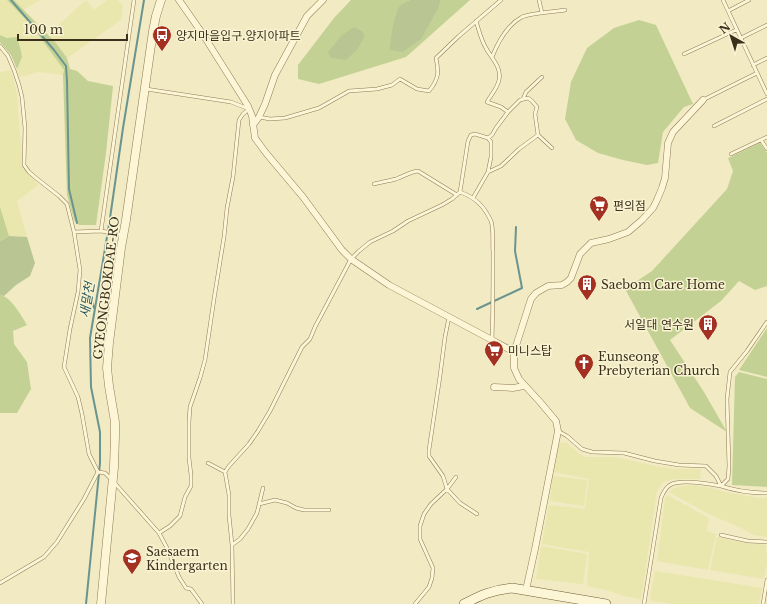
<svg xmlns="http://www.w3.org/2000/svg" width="767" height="604" font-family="'Libre Baskerville','Noto Sans KR',serif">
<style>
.farmland{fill:#e9e7ae}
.green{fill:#c3d294}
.cemetery{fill:#b9c694}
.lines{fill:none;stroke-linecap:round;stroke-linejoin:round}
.stream{stroke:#6a948f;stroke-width:2}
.service-casing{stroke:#8e7b57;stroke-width:4}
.minor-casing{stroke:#8e7b57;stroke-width:7}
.tertiary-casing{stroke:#8e7b57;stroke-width:9}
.secondary-casing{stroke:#705c3a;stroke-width:10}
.service{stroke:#fcf5d6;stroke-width:3}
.minor{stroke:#fcf5d6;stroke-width:6}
.tertiary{stroke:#fcf5d6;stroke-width:8}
.secondary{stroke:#fcf5d6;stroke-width:9}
.labels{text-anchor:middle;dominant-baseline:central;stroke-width:3;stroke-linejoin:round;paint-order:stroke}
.poi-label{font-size:12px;fill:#3c301d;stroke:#f9f3d2;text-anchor:start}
.street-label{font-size:12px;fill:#3c301d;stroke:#f9f3d2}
.water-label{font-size:13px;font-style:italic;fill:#2a5a5e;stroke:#f9f3d2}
</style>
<rect width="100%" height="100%" fill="#f2eac2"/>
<!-- farmland -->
<path class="farmland" d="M0,0H7L31,25L64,70L63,75L38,72L25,76L19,77L17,69L22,57L21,51L17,37L7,38L0,35Z
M14,0H40L23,10Z
M86,0L94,10L107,0H118L123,6L121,20L67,58L56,43L48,34Z
M11,70L17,94L22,164L38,185L17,201L27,237L9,236L0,207V72Z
M561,442L567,443L577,452L585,457H615L660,467L676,469H701L700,479H675L663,482L657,490L644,581L641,599L624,596L606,590L587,586L589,552L542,544L549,505L585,509L589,479L554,472L558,447Z
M553,476L587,480L584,506L550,501Z
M688,485L707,487L734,494L760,498H767V537L754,535L743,529L707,513L669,492L674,488Z
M667,495L709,518L707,531L716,534L708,570L657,561L665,499Z
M717,537L743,543L766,545L767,562L764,579L710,570Z
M541,546L587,554L583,584L536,579Z
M655,571L762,588L759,604H672L652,601L650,597Z"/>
<!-- green -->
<path class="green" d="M7,0H14L56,43L67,58L70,69L77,71L88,81L113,86L106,153L96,225H79L74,220L67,195L63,75L64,70L31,25Z
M351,0H410C397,8 396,10 394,25L439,7L441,0H470L406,57L319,84L298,79V65L334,18Z
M639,20L656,25L693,104L684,107L663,132L658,163L647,165L623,160L598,153L576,140L565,119L571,82L587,48L614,28Z
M0,35L7,38L17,37L21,51L22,57L17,69L11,55L0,42Z
M760,143L767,153V286L755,290L739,281L721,301L670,340L704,392L727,432L690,408L625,289L652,271L727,189L733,171L728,158Z
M0,207L9,236L0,241Z
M0,295C10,296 22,316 27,325L13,331L14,344L27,362L31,389L17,413H0Z
M767,328V377L739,370Z
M739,372L767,379V487L732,485L735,377Z"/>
<!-- cemetery -->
<path class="cemetery" d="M410,0H441L439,7L421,39L403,52L390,50C390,42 394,14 399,7C402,4 406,2 410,0Z
M354,27L362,31L365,36L357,50L346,60L331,58L328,52L342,35Z
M9,236L27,237L35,263L30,276L16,285L4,296L0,295V241Z"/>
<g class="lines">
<!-- stream -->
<path class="stream" d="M11,0L54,50L66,66L67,81L69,189L77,223
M91,297L94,308
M477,309L522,288L515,251L516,227
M86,604L100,463V432L91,387L90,338L109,225L123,128L144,0"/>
<defs>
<path id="service" d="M539,0L542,13
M723,0L767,94
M728,11L749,0
M476,21C479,30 481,40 486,48C491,58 502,67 499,80C498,87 491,95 487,102L501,107L508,112
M741,38L767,25
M0,46L8,56L14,70L19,85L22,97L25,128L24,165L29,172L36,178L59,196L67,204L74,232L80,270L78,292L70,329L64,367L78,397L82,414L89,454L98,472
M684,54L736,30
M492,57C498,42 507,25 522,17C532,13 554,12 565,10
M753,65L767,58
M146,89L231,102L249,109L243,114L239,120L233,177L227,208L224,237L214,299L205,360L200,378L190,407L189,422V458L191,475V486L185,497L180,516L170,526L159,533
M523,99L526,92L542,77
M703,100L757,73
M259,117L270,119L285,118L319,108L349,91L377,89L392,85L400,79L417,89L429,91C439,79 439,72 436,58L459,36L501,0
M714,126L767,99
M488,138L492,135L496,128L508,112L520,100L528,98L532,101L537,107L535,114L538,135L552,148
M761,140L767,149
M731,154L767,137
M488,172L501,166L519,149L538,135
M374,184C381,182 389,181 396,179C404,176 410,172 418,171L457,195
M460,192L468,141L471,135L475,134L488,138L491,142V157L488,172L473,198
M101,231L134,0
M74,232L101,231L124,235
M449,317L445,337L440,376L429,450V456L443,476L447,489L460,503L477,514
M767,322L747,351L730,372L727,399L729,466L728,479L721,486C736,491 752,493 767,493
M558,431L567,436L582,449L592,452L624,453L655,461L679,465L706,466L716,476L721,486C710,484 680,479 670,485C665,488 663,493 661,498L644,604
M208,463L225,472
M98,472L105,473L112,480L159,533L167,548L179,577L186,588L191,589L202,604
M259,504L275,500L287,503L296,508L304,510H329
M721,535L748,541L767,542
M232,545L240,539L248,529L257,513L263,488
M0,583L44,557L57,542L84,499L98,472
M233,604L232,545L229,515V495L225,472L229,466L249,444L258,431L270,411L302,347L310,339L315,327L351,259L359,251L370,242L393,231L408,221L442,205L452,199L460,192C476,198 484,206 491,221C494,229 492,244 493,252C493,281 493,310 492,340
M415,604L429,587L432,578L433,568L420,539V526L424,514L431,504L447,489L456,477
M763,604L767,580"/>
<path id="minor" d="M179,0L202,33L248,106L252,116L255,138L266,153L303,197L342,250L351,259L389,285L492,340L514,352
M253,125L259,117L265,104L275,75L307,16L323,0
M494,387L513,388L524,386
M526,590L535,549L558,431L556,421L540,402L519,379L514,368V352L531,299L536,293L548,286L562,285L567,282L571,278L580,254L591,243L609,239L628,232L642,220L653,208L657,200L662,188L665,178L668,143L673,132L703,100"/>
<path id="tertiary" d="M101,604L114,467L115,436V422L109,386L107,368L109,343L121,248L126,220L153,31L156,16L161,0"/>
<path id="secondary" d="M464,604C481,595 492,590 512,588L606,604"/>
</defs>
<!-- service casing -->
<use href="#service" class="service-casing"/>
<!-- minor casing -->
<use href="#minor" class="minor-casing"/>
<!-- tertiary casing -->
<use href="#tertiary" class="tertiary-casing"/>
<!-- secondary casing -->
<use href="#secondary" class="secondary-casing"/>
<!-- service -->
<use href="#service" class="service"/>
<!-- minor -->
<use href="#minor" class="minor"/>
<!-- tertiary -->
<use href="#tertiary" class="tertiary"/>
<!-- secondary -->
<use href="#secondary" class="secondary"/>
</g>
<!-- icons -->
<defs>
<symbol id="bus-pin" viewBox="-11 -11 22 30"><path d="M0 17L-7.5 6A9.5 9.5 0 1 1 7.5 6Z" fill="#a33021" stroke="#f9f3d2"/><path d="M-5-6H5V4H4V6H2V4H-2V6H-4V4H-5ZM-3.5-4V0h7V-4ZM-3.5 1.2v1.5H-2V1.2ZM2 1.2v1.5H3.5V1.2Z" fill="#fff"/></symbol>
<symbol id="supermarket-pin" viewBox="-11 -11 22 30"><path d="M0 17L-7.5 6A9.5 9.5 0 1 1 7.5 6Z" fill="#a33021" stroke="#f9f3d2"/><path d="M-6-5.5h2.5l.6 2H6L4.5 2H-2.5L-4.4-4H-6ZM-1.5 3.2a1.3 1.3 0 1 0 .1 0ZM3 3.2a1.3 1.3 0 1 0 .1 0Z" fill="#fff"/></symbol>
<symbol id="building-pin" viewBox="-11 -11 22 30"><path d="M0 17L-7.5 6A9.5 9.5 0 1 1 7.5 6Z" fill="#a33021" stroke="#f9f3d2"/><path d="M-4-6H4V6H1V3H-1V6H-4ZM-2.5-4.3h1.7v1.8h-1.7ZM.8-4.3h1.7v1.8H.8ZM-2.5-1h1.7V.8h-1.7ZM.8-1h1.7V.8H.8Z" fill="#fff"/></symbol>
<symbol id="church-pin" viewBox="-11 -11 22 30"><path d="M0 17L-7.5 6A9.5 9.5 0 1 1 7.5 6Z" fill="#a33021" stroke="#f9f3d2"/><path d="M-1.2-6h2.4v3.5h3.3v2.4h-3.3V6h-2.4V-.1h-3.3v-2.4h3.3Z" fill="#fff"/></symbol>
<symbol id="school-pin" viewBox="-11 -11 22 30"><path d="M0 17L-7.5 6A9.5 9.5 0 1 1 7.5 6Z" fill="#a33021" stroke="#f9f3d2"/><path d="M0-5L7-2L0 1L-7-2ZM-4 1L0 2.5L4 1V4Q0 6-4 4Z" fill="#fff"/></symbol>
</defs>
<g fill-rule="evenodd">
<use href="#bus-pin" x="151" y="24" width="22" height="30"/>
<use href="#supermarket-pin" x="588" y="194" width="22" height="30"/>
<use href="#building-pin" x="576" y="273" width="22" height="30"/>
<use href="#building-pin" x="697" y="313" width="22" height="30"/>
<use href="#supermarket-pin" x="483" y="339" width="22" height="30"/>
<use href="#church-pin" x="573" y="352" width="22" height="30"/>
<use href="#school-pin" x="121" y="547" width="22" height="30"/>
</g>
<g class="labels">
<!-- poi labels -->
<g class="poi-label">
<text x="176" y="35">양지마을입구.양지아파트</text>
<text x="613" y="205">편의점</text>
<text x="601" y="284">Saebom Care Home</text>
<text x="694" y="324" text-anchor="end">서일대 연수원</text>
<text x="508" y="350">미니스탑</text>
<text x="598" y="356">Eunseong<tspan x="598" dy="14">Prebyterian Church</tspan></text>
<text x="146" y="551">Saesaem<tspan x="146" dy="14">Kindergarten</tspan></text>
</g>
<!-- street labels -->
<g class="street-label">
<text transform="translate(106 288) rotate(-83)">GYEONGBOKDAE-RO</text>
</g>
<!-- water labels -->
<g class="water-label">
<text transform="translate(87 300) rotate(-81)">새말천</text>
</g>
</g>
<!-- north arrow -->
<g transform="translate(731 36) rotate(321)" stroke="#f9f3d2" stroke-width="3" paint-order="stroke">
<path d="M0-3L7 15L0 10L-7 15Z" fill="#3c301d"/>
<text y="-6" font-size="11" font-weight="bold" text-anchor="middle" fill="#3c301d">N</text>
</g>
<!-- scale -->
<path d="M18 34v6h109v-6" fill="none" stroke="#3c301d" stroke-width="2"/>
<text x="24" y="34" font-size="12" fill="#3c301d" stroke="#f9f3d2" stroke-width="3" paint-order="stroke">100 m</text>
</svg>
